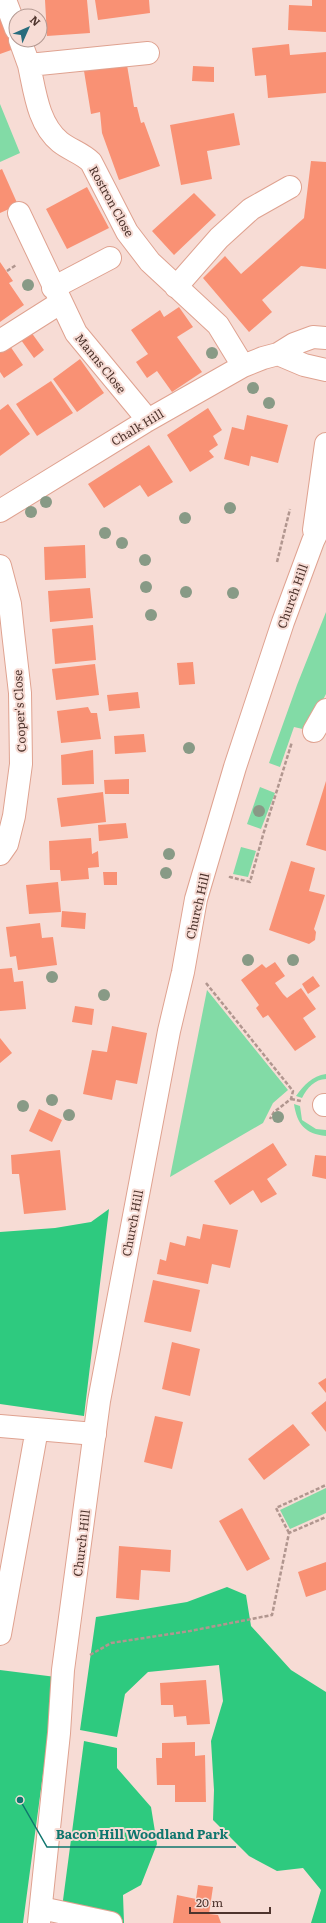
<svg xmlns="http://www.w3.org/2000/svg" width="326" height="1923" font-family="Literata,serif">
<style>
.green{fill:#82dba6}
.forest{fill:#2eca7f}
.building{fill:#f99174}
.lines{fill:none;stroke-linecap:round;stroke-linejoin:round}
.minor-casing{stroke:#dfa290;stroke-width:24}
.major-casing{stroke:#dfa290;stroke-width:24}
.path{stroke:#b1968f;stroke-width:2.5;stroke-dasharray:4 2;stroke-linecap:butt}
.minor{stroke:#fff;stroke-width:22}
.major{stroke:#fff;stroke-width:22}
.tree{fill:#889a86}
.labels{text-anchor:middle;dominant-baseline:central;stroke-width:4;stroke-linejoin:round;paint-order:stroke}
.street-label{font-size:12px;fill:#4e342d;stroke:#f7dcd5}
.leader{fill:none;stroke:#0f766e;stroke-width:1.5}
.callout-dot{fill:#0f766e;stroke:#f7dcd5;stroke-width:1.5}
.callout-label{font-size:13px;text-anchor:middle;font-weight:bold;fill:#0f766e;stroke:#f7dcd5;stroke-width:4;stroke-linejoin:round;paint-order:stroke}
</style>
<rect width="100%" height="100%" fill="#f7dcd5"/>
<!-- green -->
<path class="green" d="M0,104L20,153L0,162Z
M326,612V694L307,730L294,727L280,767L269,763L297,685Z
M260,787L275,793L261,829L247,824Z
M241,847L256,851L248,877L233,874Z
M207,990L288,1090L273,1103L263,1123L170,1177Z
M326,1074V1079C315,1079 307,1088 302,1098L296,1096C304,1085 312,1076 326,1074Z
M294,1104L300,1106L302,1120L316,1129L326,1130V1136C305,1134 297,1124 294,1104Z
M326,1488V1513L290,1529L280,1510Z"/>
<!-- forest -->
<path class="forest" d="M109,1209L84,1416L0,1404V1232L55,1228L91,1222Z
M227,1587L246,1595L251,1626L291,1670L326,1692V1923H311L321,1890L303,1868L277,1871L249,1856L213,1820L214,1790L211,1741L223,1701L219,1665L148,1672L125,1694L117,1737L80,1730L96,1617L187,1602Z
M0,1670L56,1677L23,1923H0Z
M84,1741L117,1748V1768L151,1807L157,1844L141,1885L123,1895L124,1923H60Z"/>
<!-- building -->
<path class="building" d="M45,0H87L90,33L47,36Z
M95,0H149L150,13L98,20Z
M312,0H326V32L288,30L289,5L312,6Z
M0,16L14,49L0,54Z
M289,44L290,55L326,52V93L268,98L266,75L255,76L252,48Z
M127,65L134,107H137L141,123L144,122L160,166L119,180L102,133L100,112L91,114L84,71Z
M193,66L214,67V82L192,81Z
M234,113L240,145L207,151L212,179L181,185L170,125Z
M311,161L326,162V269L301,266L262,300L272,312L249,332L203,278L225,256L241,274L304,218Z
M2,169L18,205L0,213V170Z
M87,187L109,228L67,249L46,209Z
M194,193L216,215L174,255L152,231Z
M0,262L13,281L9,283L24,305L0,322Z
M179,307L193,327L177,337L202,372L172,392L157,371L147,378L136,362L148,354L131,330L160,310L164,317Z
M31,332L44,350L34,358L21,340Z
M10,346L23,365L4,378L0,372V353Z
M80,359L104,393L77,412L53,379Z
M51,381L73,413L37,436L16,404Z
M8,404L30,434L0,456V410Z
M208,408L222,430L213,436L218,445L209,451L214,457L190,472L167,435Z
M247,415L288,425L278,463L251,456L249,466L224,459L232,427L244,430Z
M149,445L173,482L148,497L140,485L104,508L88,484Z
M85,545L86,578L45,580L44,547Z
M90,588L93,618L50,622L48,591Z
M93,625L96,660L55,664L52,629Z
M193,662L195,684L179,685L177,663Z
M95,664L99,695L56,700L52,669Z
M138,692L140,708L109,711L107,695Z
M88,707L91,713H97L101,739L61,743L57,711Z
M144,734L146,752L115,754L114,736Z
M93,750L94,784L62,785L61,755Z
M129,779V794H105L104,780Z
M326,781V851L306,845Z
M103,792L106,822L61,827L57,798Z
M126,823L128,838L99,841L98,825Z
M91,838L92,854L98,851L99,867L88,868L89,879L61,881L60,870H50L49,841Z
M291,861L315,868L309,891L325,895L314,929L316,932L315,940L309,944L269,930Z
M103,872H117V885H104Z
M58,882L61,912L29,914L26,885Z
M62,911L86,913L85,929L61,927Z
M40,923L42,938L53,937L57,965L18,970L16,956L10,957L6,927Z
M275,962L285,976L275,983L283,994L287,998L301,988L316,1009L303,1018L316,1037L295,1051L268,1015L263,1018L256,1008L259,1005L241,980L262,964L266,968Z
M12,968L14,982L23,981L26,1009L0,1011V969Z
M313,976L320,986L308,994L302,984Z
M75,1006L94,1009L92,1025L72,1022Z
M112,1026L147,1033L137,1084L116,1080L112,1100L83,1094L92,1050L107,1052Z
M0,1038L12,1053L0,1063Z
M39,1109L62,1120L52,1142L29,1131Z
M273,1143L287,1165L267,1179L277,1194L261,1203L253,1190L230,1205L214,1181Z
M60,1150L66,1210L24,1214L19,1174H12L11,1155Z
M315,1155L326,1156V1179L312,1176Z
M203,1224L238,1230L230,1268L212,1264L208,1284L157,1274L160,1259L166,1261L170,1242L185,1246L187,1236L200,1239Z
M153,1280L200,1290L191,1332L144,1322Z
M172,1342L200,1349L190,1396L162,1389Z
M326,1378V1393L318,1383Z
M326,1401V1432L311,1413Z
M155,1416L183,1422L172,1469L144,1462Z
M293,1424L310,1445L264,1480L248,1459Z
M242,1508L270,1559L247,1571L219,1521Z
M119,1546L171,1550L170,1572L141,1570L139,1600L116,1598Z
M326,1562V1590L306,1597L298,1572Z
M206,1680L210,1724L187,1725L186,1716L174,1717L173,1705H161L160,1683Z
M195,1742V1756L205,1755L206,1802H175V1785H157L156,1758H162V1743Z
M198,1885L213,1887L209,1914L218,1915L221,1923H173L177,1895L196,1899Z"/>
<g class="lines">
<defs>
<path id="minor" d="M5,0L16,29
M20,40L29,65
M148,53L29,65C35,92 38,124 60,142C70,150 82,153 91,162L127,232L150,262L218,325L243,366
M19,213L76,333L148,420
M176,287L219,238L251,209L290,187
M53,288L110,258
M0,341L60,303
M278,354L304,365L326,370
M0,511L148,420L243,366L263,358L278,354L294,344L313,337L326,338
M0,566L10,604L13,632L20,693L21,764L14,816L7,844L0,854
M314,731L326,710
M324,1105H326
M0,1426L95,1434
M0,1634L37,1429
M41,1908L111,1923"/>
<path id="major" d="M314,530L326,444
M39,1923L59,1733L63,1670L99,1401L169,1031L183,972L196,899L235,767L283,622L313,541L326,514"/>
</defs>
<!-- minor casing -->
<use href="#minor" class="minor-casing"/>
<!-- major casing -->
<use href="#major" class="major-casing"/>
<!-- path -->
<path class="path" d="M7,271L16,265
M277,562L290,509
M230,878V877L250,882L263,835L292,742
M206,983L293,1091L291,1099L274,1112L270,1119
M291,1099L301,1101
M289,1533L276,1508L326,1485
M90,1655L111,1643L190,1631L272,1615L289,1533L326,1517"/>
<!-- minor -->
<use href="#minor" class="minor"/>
<!-- major -->
<use href="#major" class="major"/>
</g>
<!-- trees -->
<g class="tree">
<circle cx="28" cy="285" r="6"/>
<circle cx="212" cy="353" r="6"/>
<circle cx="253" cy="388" r="6"/>
<circle cx="269" cy="403" r="6"/>
<circle cx="46" cy="502" r="6"/>
<circle cx="230" cy="508" r="6"/>
<circle cx="31" cy="512" r="6"/>
<circle cx="185" cy="518" r="6"/>
<circle cx="105" cy="533" r="6"/>
<circle cx="122" cy="543" r="6"/>
<circle cx="145" cy="560" r="6"/>
<circle cx="146" cy="587" r="6"/>
<circle cx="186" cy="592" r="6"/>
<circle cx="233" cy="593" r="6"/>
<circle cx="151" cy="615" r="6"/>
<circle cx="189" cy="748" r="6"/>
<circle cx="259" cy="811" r="6"/>
<circle cx="169" cy="854" r="6"/>
<circle cx="166" cy="873" r="6"/>
<circle cx="248" cy="960" r="6"/>
<circle cx="293" cy="960" r="6"/>
<circle cx="52" cy="977" r="6"/>
<circle cx="104" cy="995" r="6"/>
<circle cx="52" cy="1100" r="6"/>
<circle cx="23" cy="1106" r="6"/>
<circle cx="69" cy="1115" r="6"/>
<circle cx="278" cy="1117" r="6"/>
</g>
<g class="labels">
<!-- street labels -->
<g class="street-label">
<text transform="translate(112 201) rotate(61)">Rostron Close</text>
<text transform="translate(101 363) rotate(51)">Manns Close</text>
<text transform="translate(137 427) rotate(-31)">Chalk Hill</text>
<text transform="translate(292 596) rotate(-70)">Church Hill</text>
<text transform="translate(19 711) rotate(-93)">Cooper's Close</text>
<text transform="translate(197 906) rotate(-77)">Church Hill</text>
<text transform="translate(132 1223) rotate(-79)">Church Hill</text>
<text transform="translate(81 1543) rotate(-83)">Church Hill</text>
</g>
</g>
<!-- callouts -->
<path class="leader" d="M20 1800L47 1847H236"/>
<circle class="callout-dot" cx="20" cy="1800" r="4"/>
<g class="callout-label">
<text x="142" y="1839">Bacon Hill Woodland Park</text>
</g>
<!-- north arrow -->
<g transform="translate(28 28) rotate(45)"><circle r="19" fill="#f7dcd5" stroke="#b39992"/>
<path d="M0-3L7 15L0 10L-7 15Z" fill="#286c7d"/>
<text y="-6" font-size="11" font-weight="bold" text-anchor="middle" fill="#4e342d">N</text>
</g>
<!-- scale -->
<path d="M190 1907v6h80v-6" fill="none" stroke="#4e342d" stroke-width="2"/>
<text x="196" y="1907" font-size="12" fill="#4e342d" stroke="#f7dcd5" stroke-width="3" paint-order="stroke">20 m</text>
</svg>
